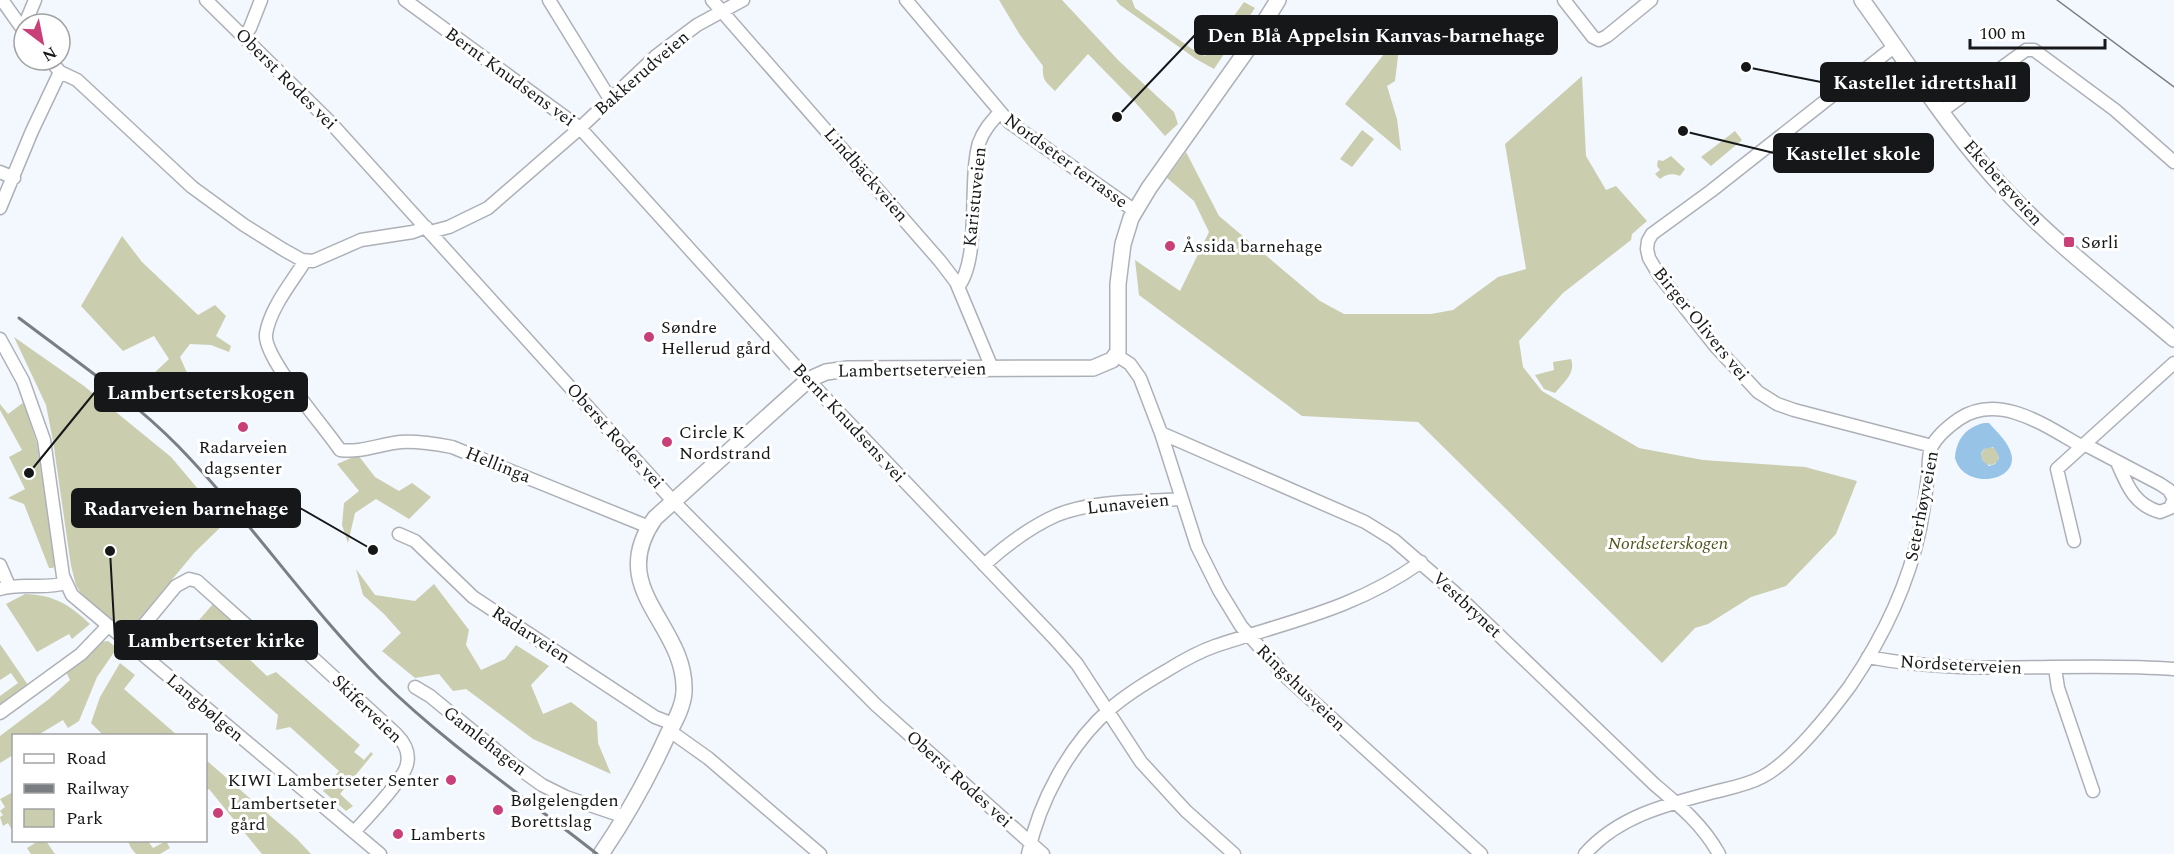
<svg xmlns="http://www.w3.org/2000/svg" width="2174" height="854" font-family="Spectral,serif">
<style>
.green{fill:#caceaf}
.water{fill:#97c3e7;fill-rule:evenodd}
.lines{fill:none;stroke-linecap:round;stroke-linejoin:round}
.minor-casing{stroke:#adb1b7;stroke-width:15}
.major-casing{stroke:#adb1b7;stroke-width:18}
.minor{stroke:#fff;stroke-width:12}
.major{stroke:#fff;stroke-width:15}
.tram{stroke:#7a7d81;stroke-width:1.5}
.rail{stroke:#7a7d81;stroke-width:3}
.poi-dot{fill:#c93f77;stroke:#fff;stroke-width:2}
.labels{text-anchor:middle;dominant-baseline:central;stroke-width:6;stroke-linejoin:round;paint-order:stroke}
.street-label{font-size:18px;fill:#151719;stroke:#fff}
.poi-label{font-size:18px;fill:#151719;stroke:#fff;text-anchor:start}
.park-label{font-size:18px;font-style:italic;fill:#4f541a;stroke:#fff}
.leader{fill:none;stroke:#151719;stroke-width:2}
.callout-dot{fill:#151719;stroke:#fff;stroke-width:2}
.callout{fill:#151719;stroke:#151719;stroke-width:2}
.callout-label{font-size:20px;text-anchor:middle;font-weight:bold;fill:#fff}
</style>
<rect width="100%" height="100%" fill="#f3f7fe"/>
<!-- green -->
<path class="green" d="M999,0H1062L1119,61L1174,112L1178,124L1165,136L1134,101L1088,54L1055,91C1045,81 1042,80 1043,66L1020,35Z
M1116,0H1132L1135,8L1192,49L1205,56L1244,2L1255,8L1214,69L1196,59L1120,5Z
M1395,40L1399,48L1395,81L1387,86L1397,119L1401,151L1345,104Z
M1582,76L1586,156L1606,190L1616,186L1647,221L1632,234L1631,240L1563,293L1519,341L1523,367L1542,391L1639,448L1703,460L1805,467L1857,481L1836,534L1786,586L1751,597L1708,624L1695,628L1662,663L1418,422L1302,416L1139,295L1135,260L1180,291L1209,232L1194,201L1167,178L1186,152L1219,216L1320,301L1344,314H1431L1453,310L1498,277L1526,269L1505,144Z
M1362,130L1374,139L1352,167L1340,159Z
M1735,131L1742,140L1711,166L1701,157Z
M1671,156L1685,169L1680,176C1673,173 1666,174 1660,179L1655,174L1660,170L1657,166L1658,160L1663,161Z
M122,236L142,262L198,315L215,305L226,316L216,336L231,346L229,352L211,345L190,344L180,357L188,375L171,394L150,377L169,359L154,336L123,351L81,306Z
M14,337L84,386L171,457L226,522L195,552L130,630C114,624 83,601 76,585C74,579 73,572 71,566L53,441L46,405Z
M1571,359C1576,373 1564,382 1555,393L1544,389L1535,375L1554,370L1553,362Z
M24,402L37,444L55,565L53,568H49L24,504L8,498L25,489L9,457L22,450L0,410V404L8,414Z
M1981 456a9 9 0 1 1 18 0a9 9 0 1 1-18 0Z
M358,455L375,477L399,491L412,483L431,497L409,519L376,499L355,513L348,543L342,525L344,503L359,491L337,464Z
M356,569L375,595L415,601L434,584L469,630L466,645L481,670L505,659L516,645L549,666L531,685L543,714L571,702L597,722L598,743L611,774L533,739L466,689L453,691L439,674L415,678L382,651L401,633L384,614L363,595Z
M25,594C54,595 69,604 90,624L72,639L69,634L37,652L6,604Z
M213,604C233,623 249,629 249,659L267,676L276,672L360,745L354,752L364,760L371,752L373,754L340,794L353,806L346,811L323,791L339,771L290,727L276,730L278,715L187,634Z
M108,641L117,648L97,677L79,721L68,728L63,720L38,735L14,736L13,755L0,763V736L49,699L70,680L66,672L100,642Z
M0,644L28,685L0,705V696L18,683L11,673L0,680Z
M120,663L135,675L124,689L177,735H103L91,723L100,697Z
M206,760L297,839L311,854H262L209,789L206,791Z
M13,792V832L8,823L3,826L0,817L3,815L0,811L5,807L0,799Z
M40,840L46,841L55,854H31L27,848Z
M128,841H148L153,848L166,841L170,848L160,854H136L131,848Z"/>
<!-- water -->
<path class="water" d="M1984,423H1989C1997,432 2008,442 2011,453C2020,482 1964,491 1955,458C1956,440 1966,427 1984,423ZM1993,447L1997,452L1999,458L1995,464L1989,466L1982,460L1981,453L1984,449Z"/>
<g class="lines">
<defs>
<path id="minor" d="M2,0L24,31
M206,0L330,122L673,501L876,705L1043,854
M405,0L580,128L808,380L1055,639L1077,664L1141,762L1186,811L1234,854
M549,0L610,99
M712,0L940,261L956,282L992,368
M906,0L1009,122L1135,211
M1564,0L1593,37L1599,40L1607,36L1651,0
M25,24L35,0
M244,37L250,28L261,0
M1895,46L1711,191L1652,234L1648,241L1647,249L1649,258L1659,275L1717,348L1758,392L1777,404L1794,410L1932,446
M50,60L60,72L77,80L192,187L244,225L284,250L302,260L313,261L361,240L413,232L426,227
M1942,111L2026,50H2034L2115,110L2174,162
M0,172L14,178
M0,208L32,131L60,72
M430,232L449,227L488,208L580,128L656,56L697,25L743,0
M305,261C292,282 270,308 266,334C263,358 325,427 340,450C361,453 380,444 401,442C418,441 436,444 452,447L649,527
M958,287C981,259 968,180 979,143C983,131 991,122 1000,112
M0,339L23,381L44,440L63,576L72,595L380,854
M1116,355L1130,364L1140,378L1161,433L1197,546L1219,590L1241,626L1283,674L1481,854
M1161,433L1365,522L1394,540L1454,592L1654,784C1679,805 1703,825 1719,854
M2084,444L2160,484L2169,490L2174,499L2170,508L2160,512C2134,505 2127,485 2117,462
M399,534L415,541L473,597L655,717L673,724
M2074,541L2057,469L2174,363
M0,565L9,586
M984,565C1005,546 1030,527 1057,515C1095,500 1141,502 1181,499
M0,589C21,582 44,590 65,583
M128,644L176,586L189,579L197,581L253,631C267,639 286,637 300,646L396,734C404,742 410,752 407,764C405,778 365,820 354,832
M1868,657C1971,677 2071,661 2174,669
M2055,668L2058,688L2093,791
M415,687L430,696L514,765L542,785L566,797L625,817
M0,713L81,654L107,627
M670,731L708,758L820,854
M1028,854C1039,802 1069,745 1110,709C1127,694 1147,682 1166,671C1182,661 1198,652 1215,646C1290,621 1355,609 1421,562
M1585,854C1618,816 1668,804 1714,792C1730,788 1747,785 1762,777C1791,762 1830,713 1850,686C1882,639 1908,586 1920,529C1923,512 1926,493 1928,475C1929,467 1928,457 1931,448C1936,437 1949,426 1959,419C1999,392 2046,426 2081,446"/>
<path id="major" d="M1862,0C1909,65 1952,134 2007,192C2058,246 2118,291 2174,339
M601,854C627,816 649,776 668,734C675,721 683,707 684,692C687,624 604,590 655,518L808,380L826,372L848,369L1093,368L1112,360L1118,352V284L1123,244L1131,218L1149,188L1247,50L1278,0"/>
</defs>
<!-- minor casing -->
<use href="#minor" class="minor-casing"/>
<!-- major casing -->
<use href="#major" class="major-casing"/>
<!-- minor -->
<use href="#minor" class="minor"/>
<!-- major -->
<use href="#major" class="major"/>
<!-- tram -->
<path class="tram" d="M2057,0L2174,87"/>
<!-- rail -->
<path class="rail" d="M19,318C73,359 131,398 178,446C250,520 308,607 381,680C446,744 525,797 597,854"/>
</g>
<!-- markers -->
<g class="poi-dot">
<rect x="2063" y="236" width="12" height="12" rx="3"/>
<circle cx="1170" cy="246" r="6"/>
<circle cx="649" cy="337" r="6"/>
<circle cx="243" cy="427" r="6"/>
<circle cx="667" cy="442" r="6"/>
<circle cx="451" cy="780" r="6"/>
<circle cx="498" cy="810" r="6"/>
<circle cx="218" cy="813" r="6"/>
<circle cx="398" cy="834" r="6"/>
</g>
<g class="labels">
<!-- street labels -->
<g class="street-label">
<text transform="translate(642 73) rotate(-41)">Bakkerudveien</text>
<text transform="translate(510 77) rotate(36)">Bernt Knudsens vei</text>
<text transform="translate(286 79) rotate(45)">Oberst Rodes vei</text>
<text transform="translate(1066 161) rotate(36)">Nordseter terrasse</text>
<text transform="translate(866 175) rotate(49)">Lindbäckveien</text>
<text transform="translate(2003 183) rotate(48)">Ekebergveien</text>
<text transform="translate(975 197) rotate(-84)">Karistuveien</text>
<text transform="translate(1701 324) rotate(51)">Birger Olivers vei</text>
<text transform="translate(912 370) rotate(-1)">Lambertseterveien</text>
<text transform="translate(849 423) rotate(47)">Bernt Knudsens vei</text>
<text transform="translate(615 436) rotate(48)">Oberst Rodes vei</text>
<text transform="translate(498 465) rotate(22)">Hellinga</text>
<text transform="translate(1128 504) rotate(-6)">Lunaveien</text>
<text transform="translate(1922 506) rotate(-79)">Seterhøyveien</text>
<text transform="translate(1467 605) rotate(43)">Vestbrynet</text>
<text transform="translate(531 635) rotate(33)">Radarveien</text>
<text transform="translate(1961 665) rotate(3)">Nordseterveien</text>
<text transform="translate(1301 688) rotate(44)">Ringshusveien</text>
<text transform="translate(205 708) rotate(40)">Langbølgen</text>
<text transform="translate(367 709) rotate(44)">Skiferveien</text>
<text transform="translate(485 741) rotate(38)">Gamlehagen</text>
<text transform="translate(959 779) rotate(42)">Oberst Rodes vei</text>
</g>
<!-- poi labels -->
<g class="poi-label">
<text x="2081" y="242">Sørli</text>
<text x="1182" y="246">Åssida barnehage</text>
<text x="661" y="327">Søndre<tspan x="661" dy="21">Hellerud gård</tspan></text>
<text x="679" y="432">Circle K<tspan x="679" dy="21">Nordstrand</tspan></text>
<text x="243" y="447" text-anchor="middle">Radarveien<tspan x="243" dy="21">dagsenter</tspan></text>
<text x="439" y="780" text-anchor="end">KIWI Lambertseter Senter</text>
<text x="510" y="800">Bølgelengden<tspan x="510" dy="21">Borettslag</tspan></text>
<text x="230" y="803">Lambertseter<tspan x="230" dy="21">gård</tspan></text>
<text x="410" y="834">Lamberts</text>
</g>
<!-- park labels -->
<g class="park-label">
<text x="1668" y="543">Nordseterskogen</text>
</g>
</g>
<!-- callouts -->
<path class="leader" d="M1117 117L1195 35M1746 67L1821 82M1683 131L1774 153M29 473L95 392M373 550L300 508M110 551L115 640"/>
<g class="callout-dot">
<circle cx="1117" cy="117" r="6"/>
<circle cx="1746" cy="67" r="6"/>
<circle cx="1683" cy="131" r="6"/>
<circle cx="29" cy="473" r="6"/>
<circle cx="373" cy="550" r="6"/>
<circle cx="110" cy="551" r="6"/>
</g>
<g class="callout">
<rect x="1195" y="16" width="362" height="38" rx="6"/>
<rect x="1821" y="63" width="208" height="38" rx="6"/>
<rect x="1774" y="134" width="159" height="38" rx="6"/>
<rect x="95" y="373" width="212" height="38" rx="6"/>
<rect x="72" y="489" width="228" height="38" rx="6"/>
<rect x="115" y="621" width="202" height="38" rx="6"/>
</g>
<g class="callout-label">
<text x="1376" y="42">Den Blå Appelsin Kanvas-barnehage</text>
<text x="1925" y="89">Kastellet idrettshall</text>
<text x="1853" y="160">Kastellet skole</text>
<text x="201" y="399">Lambertseterskogen</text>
<text x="186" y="515">Radarveien barnehage</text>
<text x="216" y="647">Lambertseter kirke</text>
</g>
<!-- legend -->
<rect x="12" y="734" width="195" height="108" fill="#ffffff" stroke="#a1a2a3" stroke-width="1.5"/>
<rect x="24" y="754" width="30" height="9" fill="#ffffff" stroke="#a1a2a3" stroke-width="1.5"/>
<text x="66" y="764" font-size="18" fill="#151719">Road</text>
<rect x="24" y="784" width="30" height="9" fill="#7a7d81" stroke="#a1a2a3" stroke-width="1.5"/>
<text x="66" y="794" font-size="18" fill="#151719">Railway</text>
<rect x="24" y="809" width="30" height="18" fill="#caceaf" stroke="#a1a2a3" stroke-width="1.5"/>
<text x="66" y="824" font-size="18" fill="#151719">Park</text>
<!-- north arrow -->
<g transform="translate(42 42) rotate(148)"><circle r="28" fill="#ffffff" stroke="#a1a2a3" stroke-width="1.5"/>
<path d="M0-4.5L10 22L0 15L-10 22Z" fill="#c93f77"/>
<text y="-9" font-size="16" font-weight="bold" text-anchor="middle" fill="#151719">N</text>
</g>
<!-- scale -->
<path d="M1970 39v9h135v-9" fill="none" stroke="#151719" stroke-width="3"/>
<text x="1979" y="39" font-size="18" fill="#151719" stroke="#ffffff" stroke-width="4.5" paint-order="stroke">100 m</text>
</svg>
